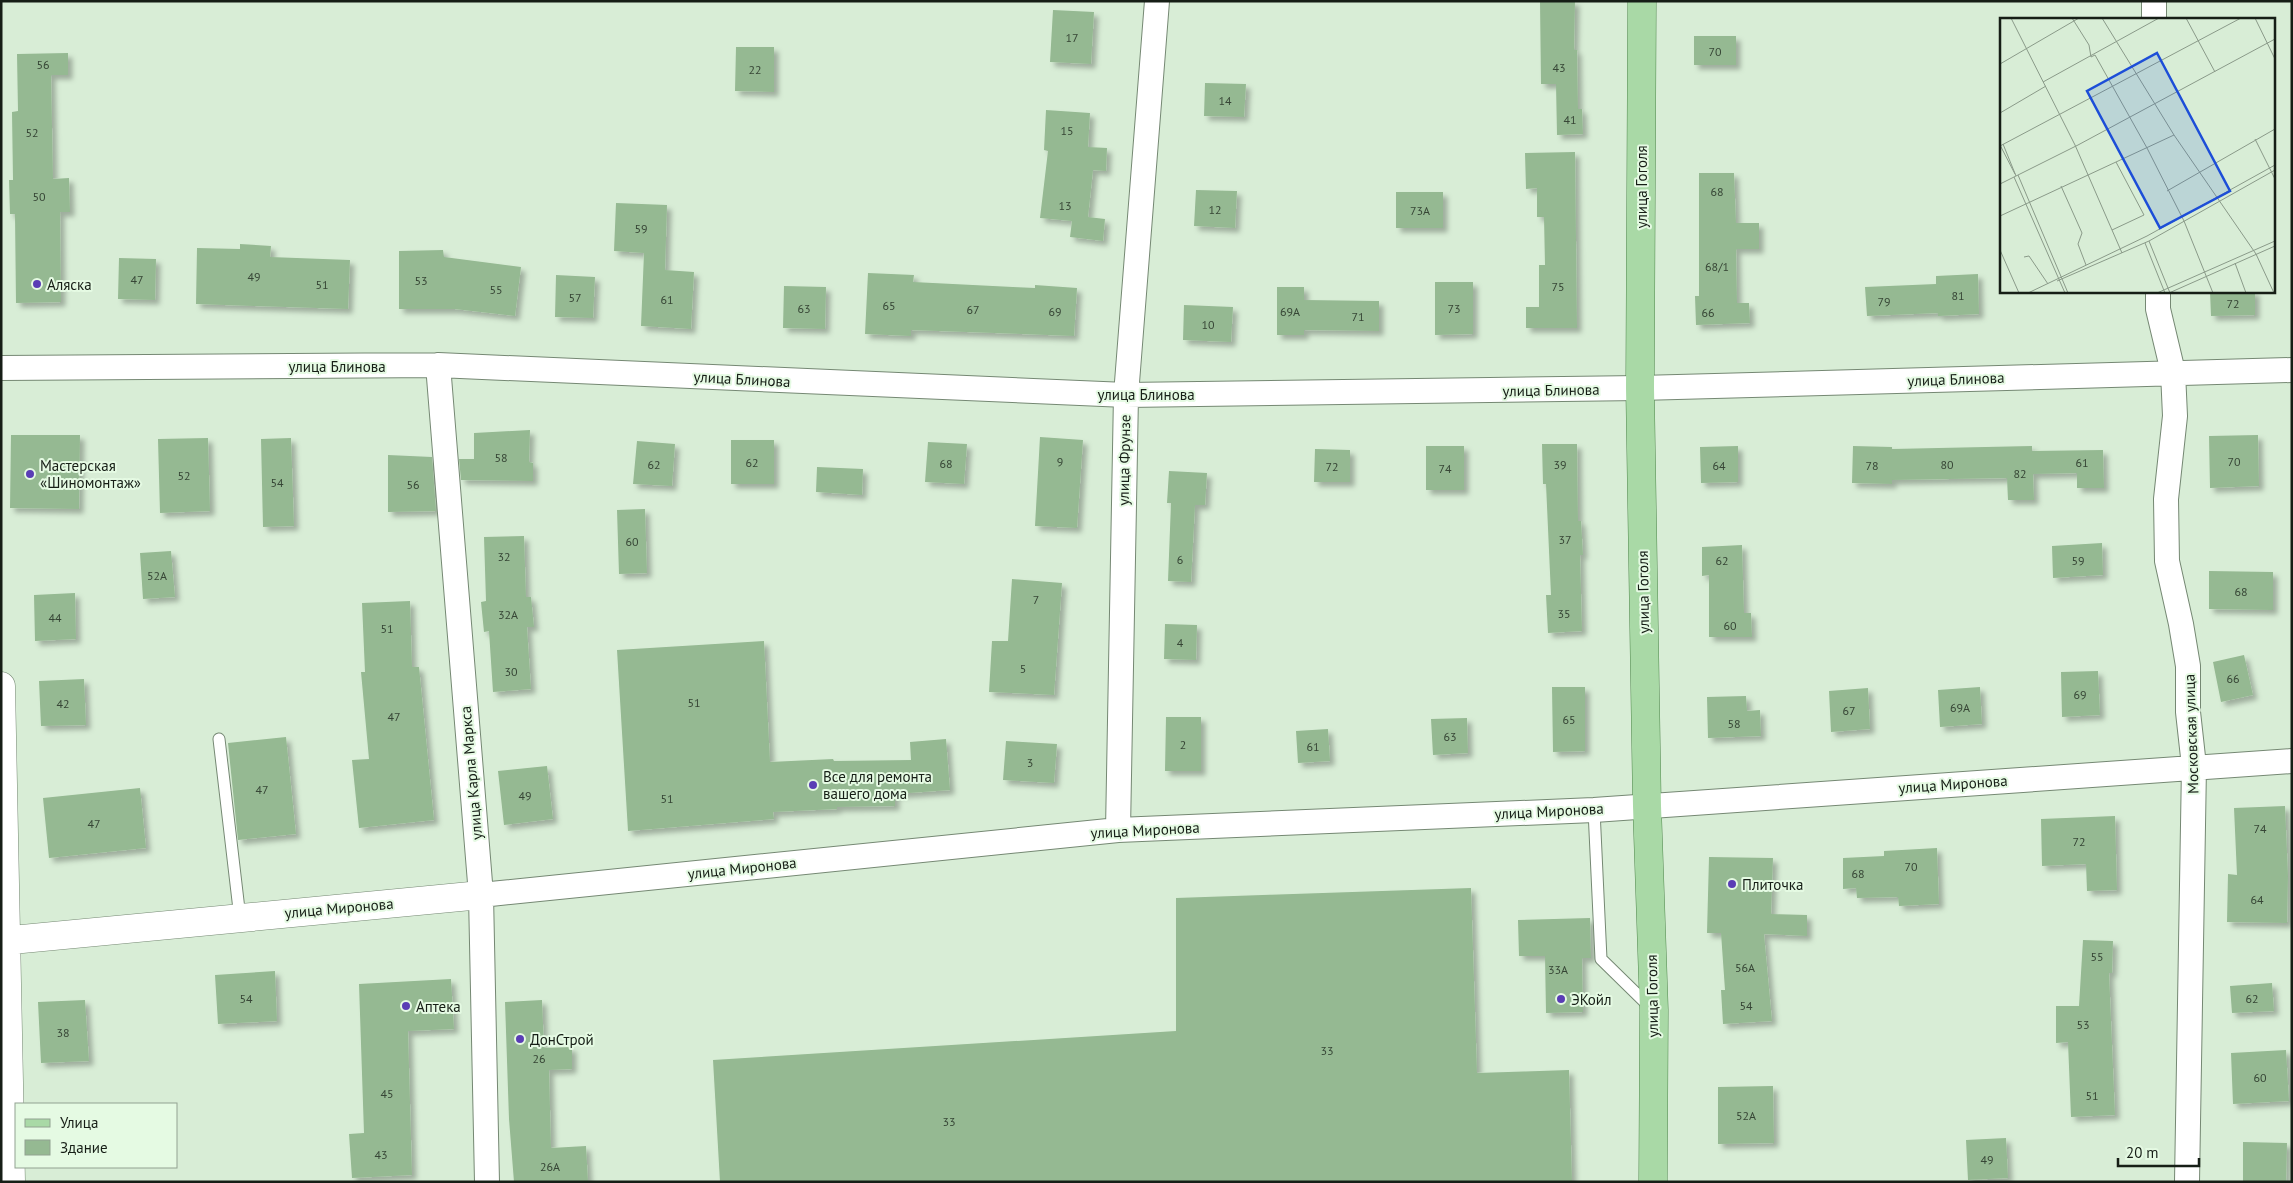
<svg xmlns="http://www.w3.org/2000/svg" width="2293" height="1183" font-family="'PT Sans',sans-serif">
<style>
.building{fill:#95b992;filter:url(#shadow)}
.lines{fill:none;stroke-linecap:round;stroke-linejoin:round}
.service-casing{stroke:#758873;stroke-width:13}
.minor-casing{stroke:#758873;stroke-width:26}
.tertiary-casing{stroke:#758873;stroke-width:29}
.primary-casing{stroke:#50874d;stroke-width:29}
.service{stroke:#fff;stroke-width:11}
.minor{stroke:#fff;stroke-width:24}
.tertiary{stroke:#fff;stroke-width:28}
.primary{stroke:#a9d9a6;stroke-width:28}
.poi-dot{fill:#5a3db5;stroke:#e5fae3;stroke-width:2}
.labels{text-anchor:middle;dominant-baseline:central;stroke-width:4;stroke-linejoin:round;paint-order:stroke}
.number-label{font-size:12px;fill:#364535}
.street-label{font-size:15px;fill:#161e16;stroke:#e5fae3}
.poi-label{font-size:15px;fill:#161e16;stroke:#e5fae3;text-anchor:start}
.inset-road{fill:none;stroke:#8a9a89;stroke-width:1}
.view{fill:#1d4ed8;fill-opacity:0.15;stroke:#1d4ed8;stroke-width:2.5}
.inset-edge{fill:none;stroke:#161e16;stroke-width:2.5}
</style>
<defs>
<filter id="shadow"><feDropShadow dx="4.5" dy="4.5" stdDeviation="2.5" flood-color="#0004"/></filter>
</defs>
<rect width="100%" height="100%" fill="#d8edd6"/>
<!-- building -->
<path class="building" d="M1540,1H1575L1574,50H1577L1578,109H1582L1583,134L1557,135L1556,84H1541Z
M1053,10L1094,12L1091,64L1050,62Z
M1694,36H1736V65H1694Z
M736,47H774V92L735,91Z
M68,53V75H51L53,179L69,178L70,212H60L61,302L16,303L15,214H10L9,180H13L12,112L18,111L17,54Z
M1205,83L1246,84L1244,117L1204,116Z
M1046,110L1090,113L1088,147L1107,148L1106,171L1093,170L1088,217L1105,219L1103,241L1070,237L1072,221L1040,218L1048,151L1044,150Z
M1575,152L1577,328H1526V307H1539V265H1545L1544,217H1537V188L1526,189L1525,153Z
M1699,173H1734L1736,223H1759V249H1736L1737,303H1749L1750,323L1696,325L1695,296H1699Z
M1196,190L1237,191L1235,228L1194,226Z
M1396,192H1443V228H1396Z
M616,203L667,205L665,270L694,272L691,329L641,326L644,253L614,251Z
M240,244L271,246L270,257L350,260L348,309L196,304L197,248L240,249Z
M443,250L444,257L521,267L515,316L455,309H399V251Z
M119,258L156,259L155,300L118,299Z
M868,273L914,275L913,282L1035,288V285L1077,288L1074,336L911,330V336L865,334Z
M1978,274L1979,314L1938,316V313L1867,316L1865,287L1936,284V276Z
M556,275L595,277L593,318L555,317Z
M1435,282H1473V334L1435,335Z
M784,286L826,287L825,329L783,328Z
M1277,287H1304V300L1379,301V331L1304,330V335H1277Z
M2210,291H2255V315L2211,316Z
M1184,305L1233,307L1231,342L1183,340Z
M530,430L529,462L533,463V481L461,480L459,459H474V433Z
M11,435H80L79,509L10,508Z
M2258,435L2259,486L2210,488L2209,436Z
M1040,437L1083,440L1077,528L1035,526Z
M208,438L210,511L160,513L158,439Z
M291,438L294,526L263,527L261,439Z
M731,440H774V484H731Z
M637,441L675,444L672,486L633,484Z
M928,442L967,444L964,484L925,482Z
M1542,444H1577L1578,521H1581L1583,555H1580L1582,631L1548,633L1546,595H1551L1546,484H1543Z
M1426,446H1464V490H1426Z
M1738,446V482L1701,483L1700,447Z
M1853,446L1892,447V449L2032,446V451L2103,450L2104,488H2077V473L2033,474L2034,500H2008L2007,478L1892,480V484L1852,483Z
M1315,449L1350,450V482H1314Z
M388,455L432,457L436,511L388,512Z
M817,467L863,469L862,495L816,492Z
M1169,471L1207,473L1205,505H1195L1191,582L1168,581L1171,503H1167Z
M645,509L647,573L619,574L617,510Z
M524,536L526,597H531L534,627H527L531,689L493,692L489,631L484,632L481,602L486,601L484,537Z
M2102,543L2103,575L2053,578L2052,546Z
M1742,545L1744,613H1751L1752,637H1709V575L1702,576V547Z
M171,551L175,597L143,599L140,553Z
M2209,571L2273,572V610L2209,609Z
M1012,579L1062,583L1054,695L989,692L992,641H1008Z
M75,593L76,639L35,641L34,595Z
M410,601L412,667H419L434,820L359,828L352,760L369,759L361,672H365L362,603Z
M1165,624L1197,625L1196,660L1164,659Z
M764,641L770,762L833,759L834,761L911,760L910,742L946,739L950,790L895,794V806L837,807V809L773,812L774,819L628,831L617,650Z
M2244,655L2253,695L2221,702L2213,662Z
M2098,671L2100,715L2062,717L2061,672Z
M84,679L86,725L41,726L39,681Z
M1552,687H1585V751L1553,752Z
M1980,687L1982,724L1940,727L1938,690Z
M1868,688L1870,729L1831,732L1829,691Z
M1746,696L1747,711L1760,710L1761,736L1708,738L1707,697Z
M1166,717H1201V771H1165Z
M1467,718L1468,753L1433,755L1431,719Z
M1328,729L1330,761L1298,763L1296,731Z
M286,737L296,834L238,840L228,743Z
M1006,741L1057,744L1054,783L1003,780Z
M547,766L553,819L504,825L498,771Z
M140,788L146,848L49,858L43,798Z
M2285,806L2288,876L2287,923L2227,922L2228,874L2237,875L2234,808Z
M2115,816L2117,890L2087,891L2086,864L2042,866L2041,819Z
M1937,848L1939,904L1899,906L1898,897L1857,898L1856,888L1843,889V858L1884,856V851Z
M1709,857L1773,858L1771,914L1807,915V936L1764,934L1772,1021L1723,1024L1721,990H1725L1721,933H1707Z
M1471,888L1477,1073L1569,1070L1572,1182H720L713,1060L1176,1031V898Z
M1590,918L1591,958H1582L1583,1012L1546,1013L1545,956H1519L1518,920Z
M2083,940L2113,941L2112,973H2109L2115,1115L2071,1117L2068,1042L2056,1043V1006H2079Z
M275,971L277,1021L218,1024L215,975Z
M451,979L454,1029L408,1031L412,1175L352,1178L349,1134L364,1133L359,984Z
M2272,983L2274,1011L2232,1013L2230,986Z
M85,1000L89,1061L41,1063L38,1002Z
M542,1000L544,1048L572,1047V1069L549,1070L551,1148L586,1146L588,1182H514L509,1119L505,1002Z
M2286,1050L2289,1101L2233,1104L2231,1053Z
M1773,1086L1774,1143L1718,1144V1087Z
M2006,1138L2008,1178L1968,1180L1966,1140Z
M2243,1142L2287,1143L2286,1182H2243Z"/>
<g class="lines">
<defs>
<path id="service" d="M219,739L240,918
M1594,810L1601,959L1650,1007"/>
<path id="minor" d="M2154,1V19
M2158,291V309L2173,372L2175,416L2166,499L2167,561L2181,624L2188,666V712L2194,766L2187,1182
M438,365L481,895L487,1182
M1,368L438,365L1126,395L1640,388L2292,370
M1118,830L1126,395L1157,1
M481,895L1118,830L1594,810L2292,761"/>
<path id="tertiary" d="M1,686L11,1182
M1,941L481,895"/>
<path id="primary" d="M1642,1L1640,388L1647,806L1654,1010L1653,1182"/>
</defs>
<!-- service casing -->
<use href="#service" class="service-casing"/>
<!-- minor casing -->
<use href="#minor" class="minor-casing"/>
<!-- tertiary casing -->
<use href="#tertiary" class="tertiary-casing"/>
<!-- primary casing -->
<use href="#primary" class="primary-casing"/>
<!-- service -->
<use href="#service" class="service"/>
<!-- minor -->
<use href="#minor" class="minor"/>
<!-- tertiary -->
<use href="#tertiary" class="tertiary"/>
<!-- primary -->
<use href="#primary" class="primary"/>
</g>
<!-- markers -->
<g class="poi-dot">
<circle cx="37" cy="284" r="5"/>
<circle cx="30" cy="474" r="5"/>
<circle cx="813" cy="785" r="5"/>
<circle cx="1732" cy="884" r="5"/>
<circle cx="1561" cy="999" r="5"/>
<circle cx="406" cy="1006" r="5"/>
<circle cx="520" cy="1039" r="5"/>
</g>
<g class="labels">
<!-- number labels -->
<g class="number-label">
<text x="1072" y="37">17</text>
<text x="1715" y="51">70</text>
<text x="43" y="64">56</text>
<text x="1559" y="67">43</text>
<text x="755" y="69">22</text>
<text x="1225" y="100">14</text>
<text x="1570" y="119">41</text>
<text x="1067" y="130">15</text>
<text x="32" y="132">52</text>
<text x="1717" y="191">68</text>
<text x="39" y="196">50</text>
<text x="1065" y="205">13</text>
<text x="1215" y="209">12</text>
<text x="1420" y="210">73А</text>
<text x="641" y="228">59</text>
<text x="1717" y="266">68/1</text>
<text x="254" y="276">49</text>
<text x="137" y="279">47</text>
<text x="421" y="280">53</text>
<text x="322" y="284">51</text>
<text x="1558" y="286">75</text>
<text x="496" y="289">55</text>
<text x="1958" y="295">81</text>
<text x="575" y="297">57</text>
<text x="667" y="299">61</text>
<text x="1884" y="301">79</text>
<text x="2233" y="303">72</text>
<text x="889" y="305">65</text>
<text x="804" y="308">63</text>
<text x="1454" y="308">73</text>
<text x="973" y="309">67</text>
<text x="1055" y="311">69</text>
<text x="1290" y="311">69А</text>
<text x="1708" y="312">66</text>
<text x="1358" y="316">71</text>
<text x="1208" y="324">10</text>
<text x="501" y="457">58</text>
<text x="1060" y="461">9</text>
<text x="2234" y="461">70</text>
<text x="752" y="462">62</text>
<text x="2082" y="462">61</text>
<text x="946" y="463">68</text>
<text x="654" y="464">62</text>
<text x="1560" y="464">39</text>
<text x="1947" y="464">80</text>
<text x="1719" y="465">64</text>
<text x="1872" y="465">78</text>
<text x="1332" y="466">72</text>
<text x="1445" y="468">74</text>
<text x="2020" y="473">82</text>
<text x="184" y="475">52</text>
<text x="277" y="482">54</text>
<text x="413" y="484">56</text>
<text x="1565" y="539">37</text>
<text x="632" y="541">60</text>
<text x="504" y="556">32</text>
<text x="1180" y="559">6</text>
<text x="1722" y="560">62</text>
<text x="2078" y="560">59</text>
<text x="157" y="575">52А</text>
<text x="2241" y="591">68</text>
<text x="1036" y="599">7</text>
<text x="1564" y="613">35</text>
<text x="508" y="614">32А</text>
<text x="55" y="617">44</text>
<text x="1730" y="625">60</text>
<text x="387" y="628">51</text>
<text x="1180" y="642">4</text>
<text x="1023" y="668">5</text>
<text x="511" y="671">30</text>
<text x="2233" y="678">66</text>
<text x="2080" y="694">69</text>
<text x="694" y="702">51</text>
<text x="63" y="703">42</text>
<text x="1960" y="707">69А</text>
<text x="1849" y="710">67</text>
<text x="394" y="716">47</text>
<text x="1569" y="719">65</text>
<text x="1734" y="723">58</text>
<text x="1450" y="736">63</text>
<text x="1183" y="744">2</text>
<text x="1313" y="746">61</text>
<text x="1030" y="762">3</text>
<text x="262" y="789">47</text>
<text x="525" y="795">49</text>
<text x="667" y="798">51</text>
<text x="94" y="823">47</text>
<text x="2260" y="828">74</text>
<text x="2079" y="841">72</text>
<text x="1911" y="866">70</text>
<text x="1858" y="873">68</text>
<text x="2257" y="899">64</text>
<text x="2097" y="956">55</text>
<text x="1745" y="967">56А</text>
<text x="1558" y="969">33А</text>
<text x="246" y="998">54</text>
<text x="2252" y="998">62</text>
<text x="1746" y="1005">54</text>
<text x="2083" y="1024">53</text>
<text x="63" y="1032">38</text>
<text x="1327" y="1050">33</text>
<text x="539" y="1058">26</text>
<text x="2260" y="1077">60</text>
<text x="387" y="1093">45</text>
<text x="2092" y="1095">51</text>
<text x="1746" y="1115">52А</text>
<text x="949" y="1121">33</text>
<text x="381" y="1154">43</text>
<text x="1987" y="1159">49</text>
<text x="550" y="1166">26А</text>
</g>
<!-- street labels -->
<g class="street-label">
<text transform="translate(1641 187) rotate(-90)">улица Гоголя</text>
<text x="337" y="366">улица Блинова</text>
<text transform="translate(742 379) rotate(3)">улица Блинова</text>
<text transform="translate(1956 379) rotate(-2)">улица Блинова</text>
<text transform="translate(1551 390) rotate(-1)">улица Блинова</text>
<text x="1146" y="394">улица Блинова</text>
<text transform="translate(1124 460) rotate(-89)">улица Фрунзе</text>
<text transform="translate(1643 592) rotate(-91)">улица Гоголя</text>
<text transform="translate(2191 734) rotate(-92)">Московская улица</text>
<text transform="translate(471 773) rotate(-95)">улица Карла Маркса</text>
<text transform="translate(1953 784) rotate(-4)">улица Миронова</text>
<text transform="translate(1549 811) rotate(-3)">улица Миронова</text>
<text transform="translate(1145 830) rotate(-3)">улица Миронова</text>
<text transform="translate(742 868) rotate(-6)">улица Миронова</text>
<text transform="translate(339 908) rotate(-5)">улица Миронова</text>
<text transform="translate(1652 996) rotate(-91)">улица Гоголя</text>
</g>
<!-- poi labels -->
<g class="poi-label">
<text x="47" y="284">Аляска</text>
<text x="40" y="465">Мастерская<tspan x="40" dy="17">«Шиномонтаж»</tspan></text>
<text x="823" y="776">Все для ремонта<tspan x="823" dy="17">вашего дома</tspan></text>
<text x="1742" y="884">Плиточка</text>
<text x="1571" y="999">ЭКойл</text>
<text x="416" y="1006">Аптека</text>
<text x="530" y="1039">ДонСтрой</text>
</g>
</g>
<!-- overview -->
<g transform="translate(2000 18)">
<rect width="275" height="275" fill="#d8edd6"/>
<path class="inset-road" d="M11,0L75,127L122,235M72,0L89,27L91,39L95,37L147,130L184,203L213,275M102,0L174,117L256,236L274,275M186,0L215,54M255,0L275,41M0,46L79,0M43,64L159,0M0,95L46,68M255,121L275,161M3,126L16,158M0,127L15,156M0,128L241,0M18,157L68,275M14,159L65,275M0,166L78,127L275,21M61,168L82,215L78,226L86,247M167,173L275,111M0,198L174,117M112,212L144,197L116,144M149,223L170,275M145,225L165,275M0,232L19,275M24,239L29,238L48,266M235,245L246,275M57,263L149,223L275,152M28,275L147,218L275,147M157,275L275,223M169,275L275,228"/>
<path class="view" d="M157,35L230,173L160,210L87,73Z"/>
<rect width="275" height="275" class="inset-edge"/>
</g>
<!-- border -->
<rect width="2293" height="1183" fill="none" stroke="#161e16" stroke-width="5"/>
<!-- legend -->
<rect x="15" y="1103" width="162" height="65" fill="#e5fae3" stroke="#92a291"/>
<rect x="25" y="1119" width="25" height="8" fill="#a9d9a6" stroke="#92a291"/>
<text x="60" y="1128" font-size="15" fill="#161e16">Улица</text>
<rect x="25" y="1140" width="25" height="15" fill="#95b992" stroke="#92a291"/>
<text x="60" y="1153" font-size="15" fill="#161e16">Здание</text>
<!-- scale -->
<path d="M2118 1158v8h81v-8" fill="none" stroke="#161e16" stroke-width="2.5"/>
<text x="2126" y="1158" font-size="15" fill="#161e16" stroke="#e5fae3" stroke-width="4" paint-order="stroke">20 m</text>
</svg>
